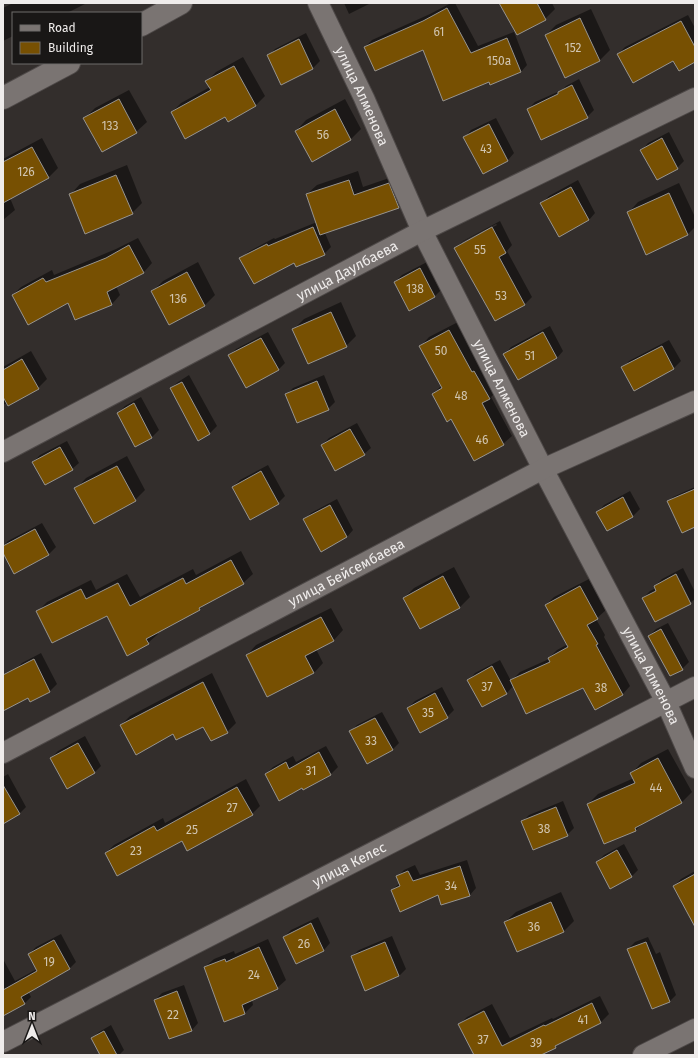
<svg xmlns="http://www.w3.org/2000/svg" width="698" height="1058" font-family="'Fira Sans',sans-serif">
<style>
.shadow{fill:#0007;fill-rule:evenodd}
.building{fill:#775002;stroke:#979490}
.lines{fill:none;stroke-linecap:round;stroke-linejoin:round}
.minor-casing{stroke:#4e4948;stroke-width:22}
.tertiary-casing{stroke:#4e4948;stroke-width:24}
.minor{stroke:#7a7472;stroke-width:20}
.tertiary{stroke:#7a7472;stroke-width:22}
.labels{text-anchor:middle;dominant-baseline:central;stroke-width:4;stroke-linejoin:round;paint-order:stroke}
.number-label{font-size:12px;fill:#d1c5b1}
.street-label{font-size:14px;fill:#efeceb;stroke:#191716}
</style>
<rect width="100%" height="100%" fill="#332e2c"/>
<!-- shadow -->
<path class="shadow" d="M13,3H87L67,13H13V36L3,41V8Z
M344,3H371L349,14Z
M451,3H455L478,46L514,32L527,65L521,72L490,81L424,48L365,47L372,40L430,14Z
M501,3H552L555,9L545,19Z
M591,9L610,50L600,60L565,76L546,35L556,25Z
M688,15L695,28V61L618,54L625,47Z
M306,33L320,61L313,68L282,84L268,56L275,49Z
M243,57L265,96L256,105L226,116L172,112L181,103L210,87L207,81L216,72Z
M579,79L594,110L587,117L541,138L528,109L535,102L562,90L566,86Z
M129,90L147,122L136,132L85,118L95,108Z
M345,99L361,129L351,139L312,160L296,131L306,120Z
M496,118L514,153L508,160L483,173L465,137L471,130Z
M669,132L684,161L677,168L657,179L642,150L648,143Z
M42,138L58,168L49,177L10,198L15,210L3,220V159Z
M127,165L142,203L132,213L70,195L80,184Z
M358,171L363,187L398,175L408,198L399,207L325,233L331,247L324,254L295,261L241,259L248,252L274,238L275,239L317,222L307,194L317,185Z
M578,180L595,213L589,220L542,203L549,196Z
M679,183L695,217V227L688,234L647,253L628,213L638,202Z
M500,221L512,245L507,251L532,297L525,304L495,320L456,248L463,241ZM496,224L497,225L462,244V242Z
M138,238L152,263L144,272L116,286L120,295L112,304L76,319L69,302L13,295L21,287L52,270L54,275L116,249Z
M198,262L215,295L205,305L170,324L152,292L163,281Z
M427,262L442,289L435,296L410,309L395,282L402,275Z
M341,302L356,336L346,346L294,329L304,319Z
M458,322L498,390L491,397L512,436L503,444L433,394L442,385L421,346L429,337Z
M550,326L563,351L557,358L505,354L511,347Z
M268,332L285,363L278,370L229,356L236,349Z
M669,340L681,361L674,368L634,389L623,368L629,361Z
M31,351L47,379L38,388L3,405V367Z
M189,375L217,426L210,433L199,439L171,388L178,382Z
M324,375L335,402L328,409L286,395L293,388Z
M141,397L159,430L152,437L136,446L118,413L125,406Z
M357,423L371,448L364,454L322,445L329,438Z
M67,441L79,463L72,469L33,462L40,455Z
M127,456L145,490L135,500L76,489L86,478Z
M268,465L285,496L278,503L233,487L240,480Z
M695,487V526L668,502L673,497Z
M630,491L640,509L633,516L607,530L598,512L604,505Z
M337,499L353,530L347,537L304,520L311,513Z
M42,523L56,547L49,554L15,573L3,551V546L8,541Z
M241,551L253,574L243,583L204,604L200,609L157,632L158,634L148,643L107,615L37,612L47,602L91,580L96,590L127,574L140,597L193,569L196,575Z
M454,567L470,597L460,607L420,628L404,598L414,588Z
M683,568L695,592V599L690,603L643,598L650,591L656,588L655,586L662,579Z
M589,579L606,610L596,619L605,635L604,637L630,686L623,694L584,686L514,685L507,693L482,706L469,680L475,673L500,660L511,681L520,672L549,659V658L557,650L568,644L546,605L554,597Z
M331,608L343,630L334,640L316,649L323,663L314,673L247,655L256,645Z
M668,623L689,662L682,669L649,636L656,629Z
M41,653L57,684L50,691L30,701L28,697L3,710V675L17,668L22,663Z
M212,673L236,723L227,732L204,725L174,733L121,725L130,716Z
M442,687L454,710L447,717L421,731L408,708L415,701Z
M382,712L399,743L392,750L350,732L357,725Z
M85,736L101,766L94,773L51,758L58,751Z
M326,746L338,767L331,774L304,789L303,787L266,774L273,767L293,756L296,762Z
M668,749L692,792L682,802L643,823L636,830L604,843L588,804L598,794L634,778L631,774L641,763Z
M8,774L26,807L19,814L3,817V777Z
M246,779L260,806L252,814L182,840L106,853L114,845L163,818L165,823Z
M563,801L574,828L567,835L522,822L529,815Z
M624,844L638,870L631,877L597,862L604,855Z
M467,860L476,888L470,895L392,890L400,883L397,877L404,870L415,865L420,875Z
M695,871V914L674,886L681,879Z
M561,892L574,921L564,931L518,951L505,922L516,912Z
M318,917L330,943L324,950L296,963L284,937L291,930Z
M61,934L76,962L70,968L28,991L31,997L24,1004L3,1013V959L15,981L37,969L29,954L36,947Z
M392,936L406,969L399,976L352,956L359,950Z
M648,937L656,954L660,952L676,995L670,1001L628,949L635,942Z
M268,939L286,980L277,988L252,1000L253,1005L245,1013L205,967L214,959L234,951L235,954Z
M184,985L198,1023L192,1030L169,1038L155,1000L162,993Z
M600,996L609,1014L601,1022L559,1042L555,1047L539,1055H475L459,1025L467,1017L492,1004L510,1038L552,1018L553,1019Z
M111,1025L124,1050L119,1055H102L93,1038L99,1032Z"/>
<!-- building -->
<path class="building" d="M499,3H537L546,20L517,35Z
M447,8L471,53L507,38L521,72L490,85L489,82L443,101L423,50L375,71L364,47L423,21Z
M580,18L600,61L565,78L545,35Z
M681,21L695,47V62L679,71L673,61L633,83L617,54Z
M299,39L313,69L281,85L267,55Z
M234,66L256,106L228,122L225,117L185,139L171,112L211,90L205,81Z
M572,85L588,118L541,140L527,109L558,94V92Z
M119,99L137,133L102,152L83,118Z
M335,109L351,140L312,162L295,131Z
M489,124L508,161L483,174L463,137Z
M662,138L678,169L657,180L640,150Z
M32,147L49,178L3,203V162Z
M116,175L133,214L85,234L69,194Z
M349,180L354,195L389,183L399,208L320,235L306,194Z
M571,187L589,220L559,237L540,203Z
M669,193L688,235L646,255L627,212Z
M313,227L325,255L296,267L294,263L254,284L239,258L267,244L268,246Z
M492,227L506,253L499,257L525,305L495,321L454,248Z
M129,245L144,273L107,292L112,305L75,320L68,303L28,325L12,295L43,278L46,282L106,258Z
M420,268L435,297L409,311L394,282Z
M187,272L205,306L169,325L151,291Z
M331,312L347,347L308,364L292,329Z
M449,330L472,372L474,371L490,399L482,403L504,445L474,461L451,419L447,422L432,394L442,388L419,346Z
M543,332L557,358L518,380L503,354Z
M261,338L279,370L246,388L228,355Z
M662,346L674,369L634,391L621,367Z
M22,359L39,389L8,406L3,397V370Z
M317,381L329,410L297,423L285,394Z
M182,382L210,434L198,441L170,388Z
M134,403L152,438L135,447L117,413Z
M350,429L365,455L335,471L321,445Z
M60,447L73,470L45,485L32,462Z
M117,466L136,501L94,524L74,488Z
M261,471L279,504L250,520L232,487Z
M695,489V527L682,533L667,501Z
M623,497L633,517L607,531L596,512Z
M330,505L347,537L321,552L303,519Z
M35,529L49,555L14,574L3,553V546Z
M231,560L244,584L199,608L200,610L146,639L149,644L127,656L107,616L52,643L36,611L81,589L86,599L118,583L130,606L183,578L186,584Z
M676,574L691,604L655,622L642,598L656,591L654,586Z
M443,576L460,608L420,629L403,598Z
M580,586L598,619L587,625L598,644L596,645L623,695L595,710L583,688L526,714L510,680L550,662L548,658L568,647L545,605Z
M321,617L334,641L305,656L314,673L267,697L246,655Z
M661,629L683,670L670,676L648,636Z
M34,659L50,692L30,702L28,698L3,711V675Z
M492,666L507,694L482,707L467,680Z
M203,682L228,733L211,741L203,727L176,740L173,734L136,755L120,725Z
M435,693L448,718L420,733L407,708Z
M375,718L393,750L367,764L349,731Z
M78,743L95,773L67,789L50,758Z
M319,752L331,775L303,790L302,788L279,801L265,774L286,762L289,769Z
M658,758L682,803L635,828L636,831L604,844L587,804L635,783L630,773Z
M3,785L20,814L3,824Z
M237,787L253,815L187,851L182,841L117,876L105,853L154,826L157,831Z
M556,807L568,836L533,850L521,821Z
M617,850L632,877L610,889L596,862Z
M460,866L470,896L441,905L438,895L400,912L391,890L400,886L396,876L408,871L413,881Z
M695,874V927L673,886Z
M551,902L564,932L517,952L504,922Z
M311,923L324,951L296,964L283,937Z
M54,940L70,969L21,997L25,1004L3,1016V990L37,971L28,954Z
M385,942L399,976L365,991L351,956Z
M646,942L670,1002L652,1009L627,949Z
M259,947L278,989L242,1005L245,1014L224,1022L204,967L225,959L226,962Z
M177,991L192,1031L169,1039L154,1000Z
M592,1003L601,1023L555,1046L556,1048L541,1055H474L458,1024L484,1011L502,1046L544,1025L545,1026Z
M104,1031L117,1055H100L91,1038Z"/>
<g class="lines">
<defs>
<g id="minor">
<path id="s1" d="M318,3L364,98L422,231L543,469L666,702L695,768"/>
<path id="s2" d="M3,452L422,231L695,98"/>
<path id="s3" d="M3,753L543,469L695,401"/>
<path id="s4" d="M3,1042L695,687"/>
<path d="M643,1055L695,1029"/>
</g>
<path id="tertiary" d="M141,25L181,3
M3,98L69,63"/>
</defs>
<!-- minor casing -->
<use href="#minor" class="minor-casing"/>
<!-- tertiary casing -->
<use href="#tertiary" class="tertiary-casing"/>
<!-- minor -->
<use href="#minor" class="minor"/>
<!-- tertiary -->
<use href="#tertiary" class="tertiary"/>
</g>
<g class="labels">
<!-- number labels -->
<g class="number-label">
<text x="439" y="32">61</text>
<text x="573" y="48">152</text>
<text x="499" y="61">150а</text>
<text x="110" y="126">133</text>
<text x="323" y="135">56</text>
<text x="486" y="149">43</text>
<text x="26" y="172">126</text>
<text x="480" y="250">55</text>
<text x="415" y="289">138</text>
<text x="501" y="296">53</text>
<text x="178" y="299">136</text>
<text x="441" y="351">50</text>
<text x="530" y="356">51</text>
<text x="461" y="396">48</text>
<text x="482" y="440">46</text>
<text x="487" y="687">37</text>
<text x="601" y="688">38</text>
<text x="428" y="713">35</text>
<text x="371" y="741">33</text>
<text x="311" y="771">31</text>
<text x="656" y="788">44</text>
<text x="232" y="808">27</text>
<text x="544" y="829">38</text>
<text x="192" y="830">25</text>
<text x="136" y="851">23</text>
<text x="451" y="886">34</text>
<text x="534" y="927">36</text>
<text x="304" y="944">26</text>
<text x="49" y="962">19</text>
<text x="254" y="975">24</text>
<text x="173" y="1015">22</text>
<text x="583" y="1020">41</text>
<text x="483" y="1040">37</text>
<text x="536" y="1043">39</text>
</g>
<!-- street labels -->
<g class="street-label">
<text stroke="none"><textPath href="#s1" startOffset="103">улица Алменова</textPath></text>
<text stroke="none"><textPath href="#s2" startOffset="389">улица Даулбаева</textPath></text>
<text stroke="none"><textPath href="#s1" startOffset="427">улица Алменова</textPath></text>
<text stroke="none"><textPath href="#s3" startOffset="388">улица Бейсембаева</textPath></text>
<text stroke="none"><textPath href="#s1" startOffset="751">улица Алменова</textPath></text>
<text stroke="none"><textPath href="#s4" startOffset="389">улица Келес</textPath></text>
</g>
</g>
<!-- border -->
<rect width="698" height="1058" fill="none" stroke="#efeceb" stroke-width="8"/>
<!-- legend -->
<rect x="12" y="12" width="130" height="52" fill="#191716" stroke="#6f6c6b"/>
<rect x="20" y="25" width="20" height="6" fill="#7a7472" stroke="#6f6c6b"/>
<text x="48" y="32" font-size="12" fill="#efeceb">Road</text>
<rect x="20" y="42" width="20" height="12" fill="#775002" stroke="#6f6c6b"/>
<text x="48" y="52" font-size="12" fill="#efeceb">Building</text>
<!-- north arrow -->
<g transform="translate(32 1026)" stroke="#191716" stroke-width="3" paint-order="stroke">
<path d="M0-3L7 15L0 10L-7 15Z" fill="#efeceb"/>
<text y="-6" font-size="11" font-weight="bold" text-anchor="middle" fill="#efeceb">N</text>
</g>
</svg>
